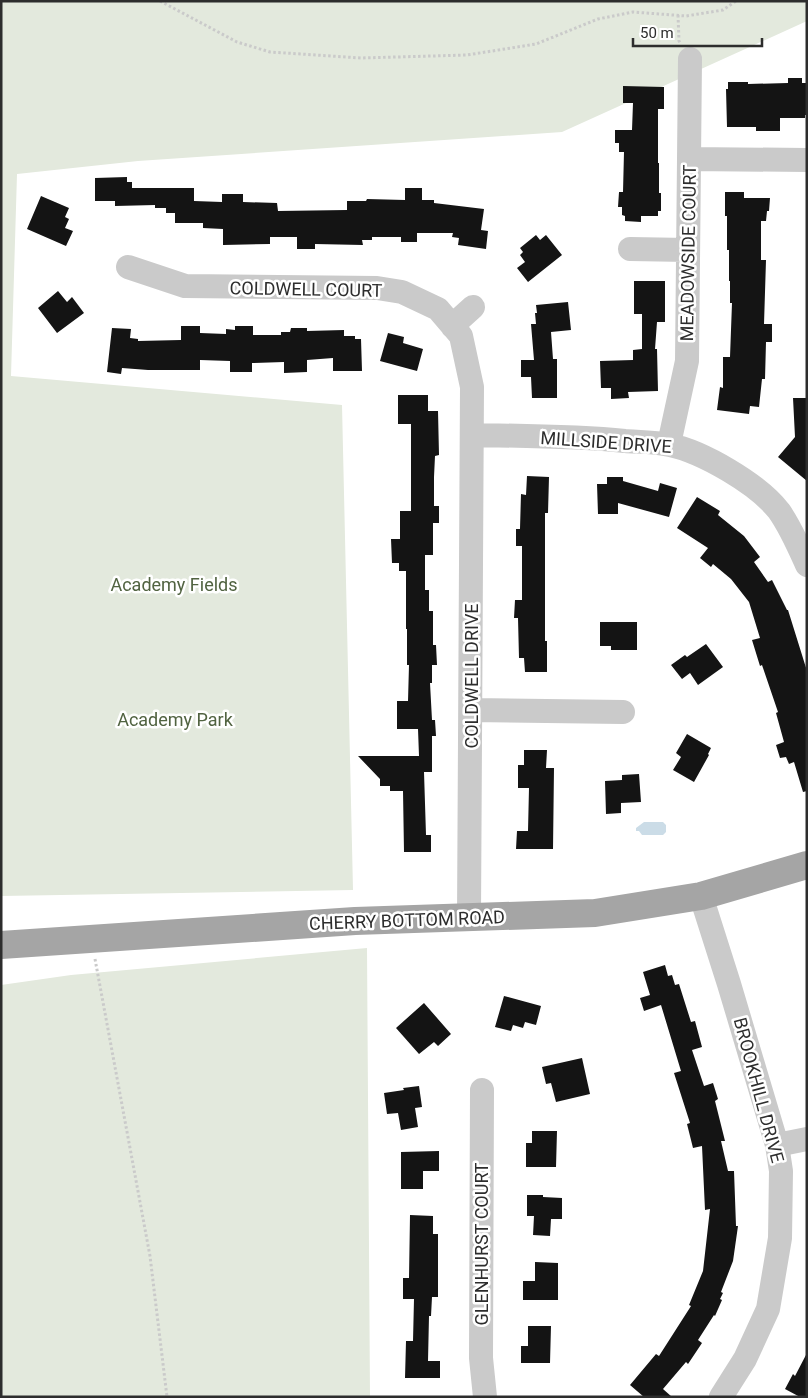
<svg xmlns="http://www.w3.org/2000/svg" width="808" height="1398" font-family="Roboto,sans-serif">
<style>
.green{fill:#e3e9dd}
.water{fill:#cbdce7}
.building{fill:#141414}
.lines{fill:none;stroke-linecap:round;stroke-linejoin:round}
.path{stroke:#cacaca;stroke-width:3;stroke-dasharray:2.5 2.5;stroke-linecap:butt}
.minor{stroke:#cacaca;stroke-width:24}
.major{stroke:#a5a5a5;stroke-width:28}
.labels{text-anchor:middle;dominant-baseline:central;stroke-width:5;stroke-linejoin:round;paint-order:stroke}
.street-label{font-size:18px;fill:#2d2d2d;stroke:#fff}
.park-label{font-size:18px;fill:#516341;stroke:#fff}
</style>
<rect width="100%" height="100%" fill="#fff"/>
<!-- green -->
<path class="green" d="M1,1H807V21L562,132L138,161L17,174L11,376L342,405L353,890L1,896Z
M367,948L370,1397H1V985L71,975Z"/>
<!-- water -->
<path class="water" d="M644,822H663L666,825V832L663,835H642L639,831H636V828Z"/>
<!-- building -->
<path class="building" d="M788,78H802V83H807V115H805V118H780V131H756V127H727L726,89H728V82H748V84L788,83Z
M623,86L664,87V109H658V163H659V193H661V211H658V216H641V222L625,221V216L622,215V207H618L619,192H623L624,152H619V143H615V130H632L633,103H623Z
M127,177V182H132V188H194V201L222,202V194H243V202L277,203L278,211L347,210V201H366L367,199L405,200V188H422V200H434V203L484,209L481,230L488,231L486,249L458,245L459,238L452,237L453,233H417V242H401V237H372V240H362L363,245L315,244V249H297V237H270V244L223,245V229L203,228V223H175V213H166V208H155V205L115,206V201H95V178Z
M725,192H744V198H770L769,211H767L766,221H761V260H766L764,324H772V342H766L765,379H762L759,407L750,406L749,414L717,410L720,387L723,388V357H730L732,303H730V281H729V250H727V216H725Z
M41,196L69,208L65,217L69,219L65,228L73,231L66,246L27,229Z
M536,235L540,240L546,235L562,255L528,282L517,268L525,262L520,255L523,252L520,248Z
M634,281H665V322H657L655,349H657L658,391L628,392L629,398L611,399V388H601L600,361L633,360V350L642,349V314H634Z
M58,291L67,302L72,297L84,313L57,333L38,308Z
M568,302L571,330L551,332L553,359H557V398H532L531,377H521V360H534L531,324H536L535,313H537L536,305Z
M181,326H200V333L226,334V329L235,330V326H253V335H281V332H290L291,328H307V331L344,330V336H355V339H361L362,371H333V358L307,360V372L284,373V362L252,363V372H230V361L200,360V370H148L122,368L121,374L107,372L112,328L131,329L130,338L138,339V341L181,340Z
M388,333L404,337L403,343L423,349L417,371L380,361Z
M398,395H428V411H438L439,455L435,456L434,477V506H439V523H433V555H425V590H429V611H433V645H436L437,665H432V683H430L432,720H435L436,736H432V772H424L426,835H431V852H404L403,791H390V786H380V779L358,756H419L418,729H397V701H408L409,665H407V629H406V571H399V563H392L391,539H400V511H411V424H398Z
M793,398H807V481L778,457L795,437Z
M527,476L549,477L548,513H545V641H547V672H525L524,658H519L518,618H514L515,600H522V546H516V529H520L521,494L526,495Z
M607,477H623V481L658,491L660,483L677,488L669,517L618,503V514H598L597,484H607Z
M697,497L720,511L718,515L744,536L760,557L754,562L768,582L772,580L787,610H788L807,671V791L803,792L794,762L789,764L786,757L780,758L776,745L784,742L776,713L778,712L762,665L760,666L752,640L760,638L749,602L731,579L713,564L711,567L700,558L708,548L677,528Z
M600,622H637V650H611V646H600Z
M706,644L723,667L698,685L690,673L682,679L671,665L685,655L687,657Z
M687,734L711,748L708,754L709,755L694,782L673,770L681,757L676,753Z
M524,750H547L546,768H554L553,849H516L517,831H528L529,788H518V765H524Z
M639,774L641,802L621,803V813L606,814L605,781L622,780V775Z
M665,965L668,976L672,975L675,985L679,984L691,1022L695,1021L702,1047L692,1050L704,1086L713,1083L718,1099L715,1101L725,1141H721L728,1171H734L736,1226H738L733,1261L721,1292L723,1293L720,1299L722,1300L715,1316L714,1315L698,1340L702,1343L688,1364L686,1362L663,1389L672,1397H644L630,1385L656,1354L659,1356L691,1306L689,1305L703,1271L710,1209L705,1210L702,1146L693,1148L687,1124L690,1123L674,1073L681,1071L661,1005L644,1011L640,998L650,995L643,972Z
M504,996L541,1006L536,1025L525,1022L523,1028L513,1025L511,1031L495,1027Z
M424,1003L451,1034L438,1046L434,1042L419,1054L396,1028Z
M582,1058L590,1094L556,1102L551,1083L546,1084L542,1067Z
M419,1086L422,1107L415,1108L418,1127L401,1130L398,1113L387,1114L384,1093L404,1090L403,1088Z
M532,1131H557L556,1167H526V1143H532Z
M439,1151V1171H423V1189H401V1152Z
M527,1195H543V1197L562,1198V1219H551L550,1236L533,1235L534,1216H527Z
M410,1215L433,1216V1234H438V1297H432L431,1316H429L428,1361H440V1378H405L406,1341H413L414,1299H403V1278H409Z
M535,1262L558,1263V1300H523V1281H535Z
M528,1326H551L550,1363H521V1346H528Z
M807,1353V1397H800L785,1389L793,1374L795,1376Z"/>
<g class="lines">
<!-- path -->
<path class="path" d="M160,1L237,42L270,52L361,58L467,55L536,44L598,19L633,12L686,16L723,10L736,1
M678,15L679,41L681,44
M95,959L150,1256L167,1397"/>
<!-- minor -->
<path class="minor" d="M689,159L807,160
M630,249L688,250
M128,267L185,286L377,288L402,292L438,309L461,336L472,387L469,917
M452,326L473,307
M473,435C523,436 574,436 625,441C640,442 656,442 670,445C703,452 758,484 779,511C791,528 799,547 807,565
M669,444L687,361L690,59
M471,710L623,712
M701,896L729,984L777,1145L781,1171L780,1238L768,1309L745,1359L721,1397
M482,1090L481,1358L485,1397
M777,1145L807,1139"/>
<!-- major -->
<path class="major" d="M1,945L355,921L595,913L701,896L807,865"/>
</g>
<g class="labels">
<!-- street labels -->
<g class="street-label">
<text transform="translate(688 253) rotate(-89)">MEADOWSIDE COURT</text>
<text transform="translate(306 289) rotate(1)">COLDWELL COURT</text>
<text transform="translate(606 442) rotate(4)">MILLSIDE DRIVE</text>
<text transform="translate(471 676) rotate(-90)">COLDWELL DRIVE</text>
<text transform="translate(407 920) rotate(-2)">CHERRY BOTTOM ROAD</text>
<text transform="translate(759 1090) rotate(75)">BROOKHILL DRIVE</text>
<text transform="translate(481 1244) rotate(-90)">GLENHURST COURT</text>
</g>
<!-- park labels -->
<g class="park-label">
<text x="174" y="584">Academy Fields</text>
<text x="175" y="719">Academy Park</text>
</g>
</g>
<!-- border -->
<rect width="808" height="1398" fill="none" stroke="#2d2d2d" stroke-width="5"/>
<!-- scale -->
<path d="M633 38v8h129v-8" fill="none" stroke="#2d2d2d" stroke-width="2.5"/>
<text x="640" y="38" font-size="15" fill="#2d2d2d" stroke="#ffffff" stroke-width="4" paint-order="stroke">50 m</text>
</svg>
